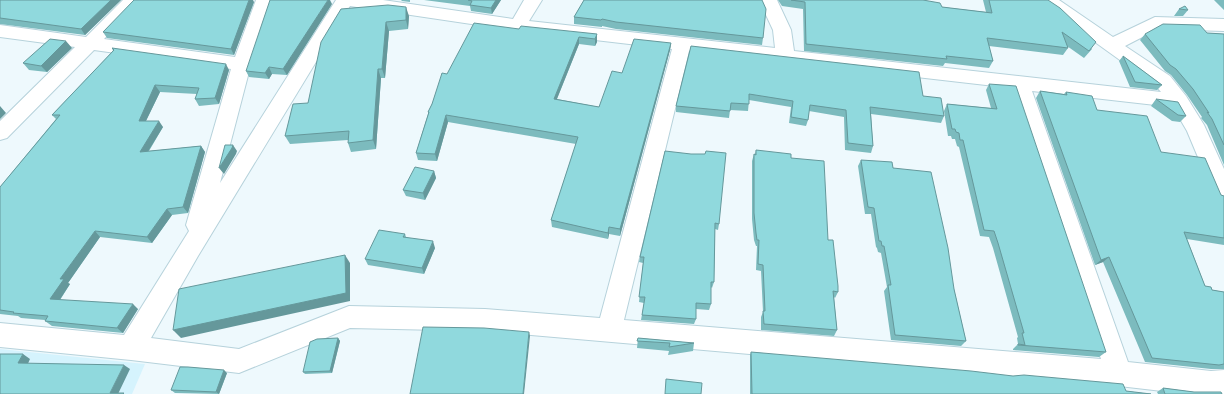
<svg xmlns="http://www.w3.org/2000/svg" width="1224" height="394" font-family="Karla,sans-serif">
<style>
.built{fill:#d5f3fd}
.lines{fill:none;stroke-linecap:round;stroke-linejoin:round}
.minor-casing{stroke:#b6d2db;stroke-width:2}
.minor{fill:#fff;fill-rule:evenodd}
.wall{fill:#7cbbbe}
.shaded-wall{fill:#65989b}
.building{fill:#90d9dd;stroke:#65989b}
</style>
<rect width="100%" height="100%" fill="#eef9fd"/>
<!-- built -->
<path class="built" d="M0,349L145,364L132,394H0Z"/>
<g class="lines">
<defs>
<path id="minor" d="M123,0H142L104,39L235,57L256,0H274L251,64L220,183L336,0H383L513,19L524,0H542L529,21L775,48L773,30L759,0H777L791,30L794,51L1161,92L1156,86L1042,4L1039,0H1059L1113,37L1155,17L1224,19V31L1158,29L1125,46L1170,76L1186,96L1204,125L1224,169V203L1216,200L1187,131L1173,107L1032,91L1128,362L1211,371L1224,370V394H1188L1119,386L485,331L350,328L239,373L131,360L0,347V323L124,335L189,231L186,225L231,69L94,50L7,138L0,140V121L75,47L0,37V25L86,37ZM350,6L518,31L672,49L600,318L485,309L349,306L239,349L151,338L198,256ZM689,51L1012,88L1101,359L624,320Z"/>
</defs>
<!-- minor casing -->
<use href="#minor" class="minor-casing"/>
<!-- minor -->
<use href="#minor" class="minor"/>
</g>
<!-- wall -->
<path class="wall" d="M0,0H121L85,35L0,24Z
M401,0H410V2L402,1Z
M424,0H501L492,14L471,11L470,6Z
M584,0L763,38L762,45L616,29L602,26V27L574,24V17Z
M778,0H923L942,7L986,12L983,0H1048L1092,49L1084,58L1067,46L1068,48L1063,55L989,46L993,61L989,68L945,63L943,66L804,51L803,9L782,6Z
M1214,0H1224V10Z
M254,2L234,55L107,38L103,32Z
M332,4L287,75L272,74L269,79L249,77L246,71Z
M341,9L409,16L408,29L389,31L385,78H381L376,149L351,152L348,143V140L290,144L285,136L308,103Z
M1179,9L1188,10L1183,16H1174Z
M519,29L597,34V42L595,46L579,44L557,99L599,107L622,73L671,43L670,50L620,236L609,234L608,239L552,227L551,220L576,144L448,122L437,161L418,160L416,153L428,114V112L447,74Z
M1207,33L1224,34V165L1207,125L1201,118L1202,117L1187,95L1171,75L1165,71L1140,40L1145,34Z
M691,46L923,96L944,116L941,123L871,114L873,146L871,153L845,150L844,117L809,111L808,120L806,126L789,123L791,107L749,100L748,111L730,110L729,118L676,112V106Z
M72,48L47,72L29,70L23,63Z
M112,48L229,70L219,104L199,106L195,99L197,94L160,92L146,121L163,127L149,151L201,146L205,152L188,213L172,215L152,243L100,237L68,283L70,284L60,300L138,309L123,333L52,326L45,321V320L21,318L18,316L0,314V187L56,119L52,115L113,51Z
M1123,56L1162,85L1157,90L1130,87L1119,61Z
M989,84L1106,352L1099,357L1013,350V349L1018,344L1017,338L1018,337L993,248L989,237L980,236L959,147L957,146L955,139H952L951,136H948L944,111L947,104L991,108L986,90Z
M1040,91L1064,94L1066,92L1097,110L1161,152L1221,195L1224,196V245L1187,239L1205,286L1212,290L1224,292V369H1211L1145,362L1103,262L1095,265L1036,98Z
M1156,99L1186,116L1180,122L1172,121L1151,106Z
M756,150L791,158L828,240L838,292L835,298L834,297L837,330L834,336L761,330V317L763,312L761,271L756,270L757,246H756L754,240L752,219V161L754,154H755Z
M665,151L719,224L718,230L715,229L714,282L712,288L711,287V304L709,310L696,309V319L694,324L641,320L644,303L639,302L643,263L639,262L640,257Z
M861,160L893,168L954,289L966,341L961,346L891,340L884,291L887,287L881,253L878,252L877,248L876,247L871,214H865L858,166Z
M434,171L436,178L425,200L406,196L403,190Z
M405,234L406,237L435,248L424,274L368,265L365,259Z
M338,338L340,341L332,373L305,374L303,372Z
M638,338L694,343L693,351L668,355L669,351L637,348Z
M751,352L1126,391L1151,394H750V355Z
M227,373L219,394L175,393L171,390Z
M1163,388L1194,392L1222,394H1158L1157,392Z"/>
<!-- shaded-wall -->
<path class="shaded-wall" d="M111,0H121L85,35L81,29Z
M249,0H253L254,2L234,55L231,49Z
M328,0H330L332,4L287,75L283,69Z
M496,0H501L492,14L491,8Z
M406,7L409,16L408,29L406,20Z
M386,22L389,31L385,78L382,69Z
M597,34V42L595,46V39Z
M579,37V44L554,106V99Z
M66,41L72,48L47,72L41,66Z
M671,43L670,50L620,236V229Z
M226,64L229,70L219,104L215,98Z
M269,67L272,74L269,79L265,73Z
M378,69L381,78L376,149L373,140Z
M155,85L160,92L143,127L139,121Z
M0,106L6,113L0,119Z
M446,115L448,122L437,161L435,154Z
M159,121L163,127L144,158L140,152Z
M233,145L237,151L236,154L224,174L219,168Z
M201,146L205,152L188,213L183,207Z
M434,171L436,178L425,200L423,193Z
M167,209L172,215L152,243L147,237Z
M609,227V234L608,239V233Z
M95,231L100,237L68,283L70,284L57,304L50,299L60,279Z
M433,241L435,248L424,274L422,268Z
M345,255L350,263V301L181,338L173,330Z
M1109,257L1103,262L1095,265L1101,260Z
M133,304L138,309L123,333L117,328Z
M529,332L530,336L524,394H523Z
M338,338L340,341L332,373L330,371Z
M23,354L30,359L26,368L18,363Z
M124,365L130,369L118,394L110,393Z
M224,370L227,373L219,394L216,392Z"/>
<!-- building -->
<path class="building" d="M0,0H111L81,29L0,18Z
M134,0H249L231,49L103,32Z
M270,0H328L283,69L269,67L265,73L246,71Z
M468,0H496L491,8L470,5L472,1Z
M584,0H762L766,9L763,38L616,22L602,19L601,20L574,17Z
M791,0H923L940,3L942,7L992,13L989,0H1048L1060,8L1096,42L1089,51L1062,32L1068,48L987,38L993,61L946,56L947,59L806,44L805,2Z
M388,5L406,7V20L386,22L382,69H378L373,140L348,143L349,131L285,136L293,104L308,103L321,42L341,9Z
M1185,6L1188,10L1179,9Z
M474,23L519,29L521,26L597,34L595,39L579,37L554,99L599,107L612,71L622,73L634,39L671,43L620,229L609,227L608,233L551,220L578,137L446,115L435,154L416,153L429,112H428L432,104L442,73L447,74Z
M1163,24L1200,25L1207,33L1224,34V145L1212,119L1207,112L1209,113L1193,89L1176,69L1170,65L1145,34Z
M50,39L66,41L41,66L23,63Z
M691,46L919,72L923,96L941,98L944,116L870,107L873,146L848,143L846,110L810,105L808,120L791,117L793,101L749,94V104L731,103L730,111L676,106Z
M112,48L226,64L215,98L195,99L199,88L155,85L139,121H159L140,152L201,146L183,207L167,209L147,237L95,231L60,279H64L50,299L133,304L117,328L45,321L48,316L13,313L14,312L0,310V187L60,115H52L114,50Z
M1123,56L1162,85L1135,82Z
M989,84L1016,86L1106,352L1018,345V344L1025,345L1022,333H1024L998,243L994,231L984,230L963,140H960L959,133L956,132L955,129H952L947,104L997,109Z
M1040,91L1067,95L1066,92L1092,96L1097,110L1147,116L1161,152L1205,158L1221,195L1224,196V238L1184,232L1205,286L1211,287L1212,290L1224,292V364L1219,365L1152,358L1109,257L1101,260Z
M1156,99L1178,102L1186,116L1178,115Z
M225,145H233L232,148L219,168Z
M756,150L791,154V158L824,161L828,240H833L838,286V292L833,291L837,330L764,324L763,311H765L763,265L758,264L759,240H757L756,233L754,213V154L756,155Z
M665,151L691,154H705L706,151L726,153L719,224L715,223L714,282H711V304L696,303V319L642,315L645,297H639L644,257H640Z
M861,160L892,162L893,168L931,172L948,248L954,289L966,341L895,335L888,285H891L884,246H882L881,241H879L874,208L868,207Z
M415,167L434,171L423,193L403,190Z
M379,230L405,234L403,237L433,241L422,268L365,259Z
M345,255L346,293L173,330L179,289Z
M423,327L484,328L529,332L523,394H410Z
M338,338L330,371L303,372L310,342L317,339Z
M638,338L694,343L669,347L670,343L637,341Z
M751,352L971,371L1013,376L1024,375L1123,384L1126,391L1151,394H752Z
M0,354H23L18,363L124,365L110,393H124L123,394H0Z
M180,367H188L224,370L216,392L171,390Z
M666,379L702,383L701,394H665Z
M1163,388L1194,392H1221L1222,394H1165Z"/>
</svg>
